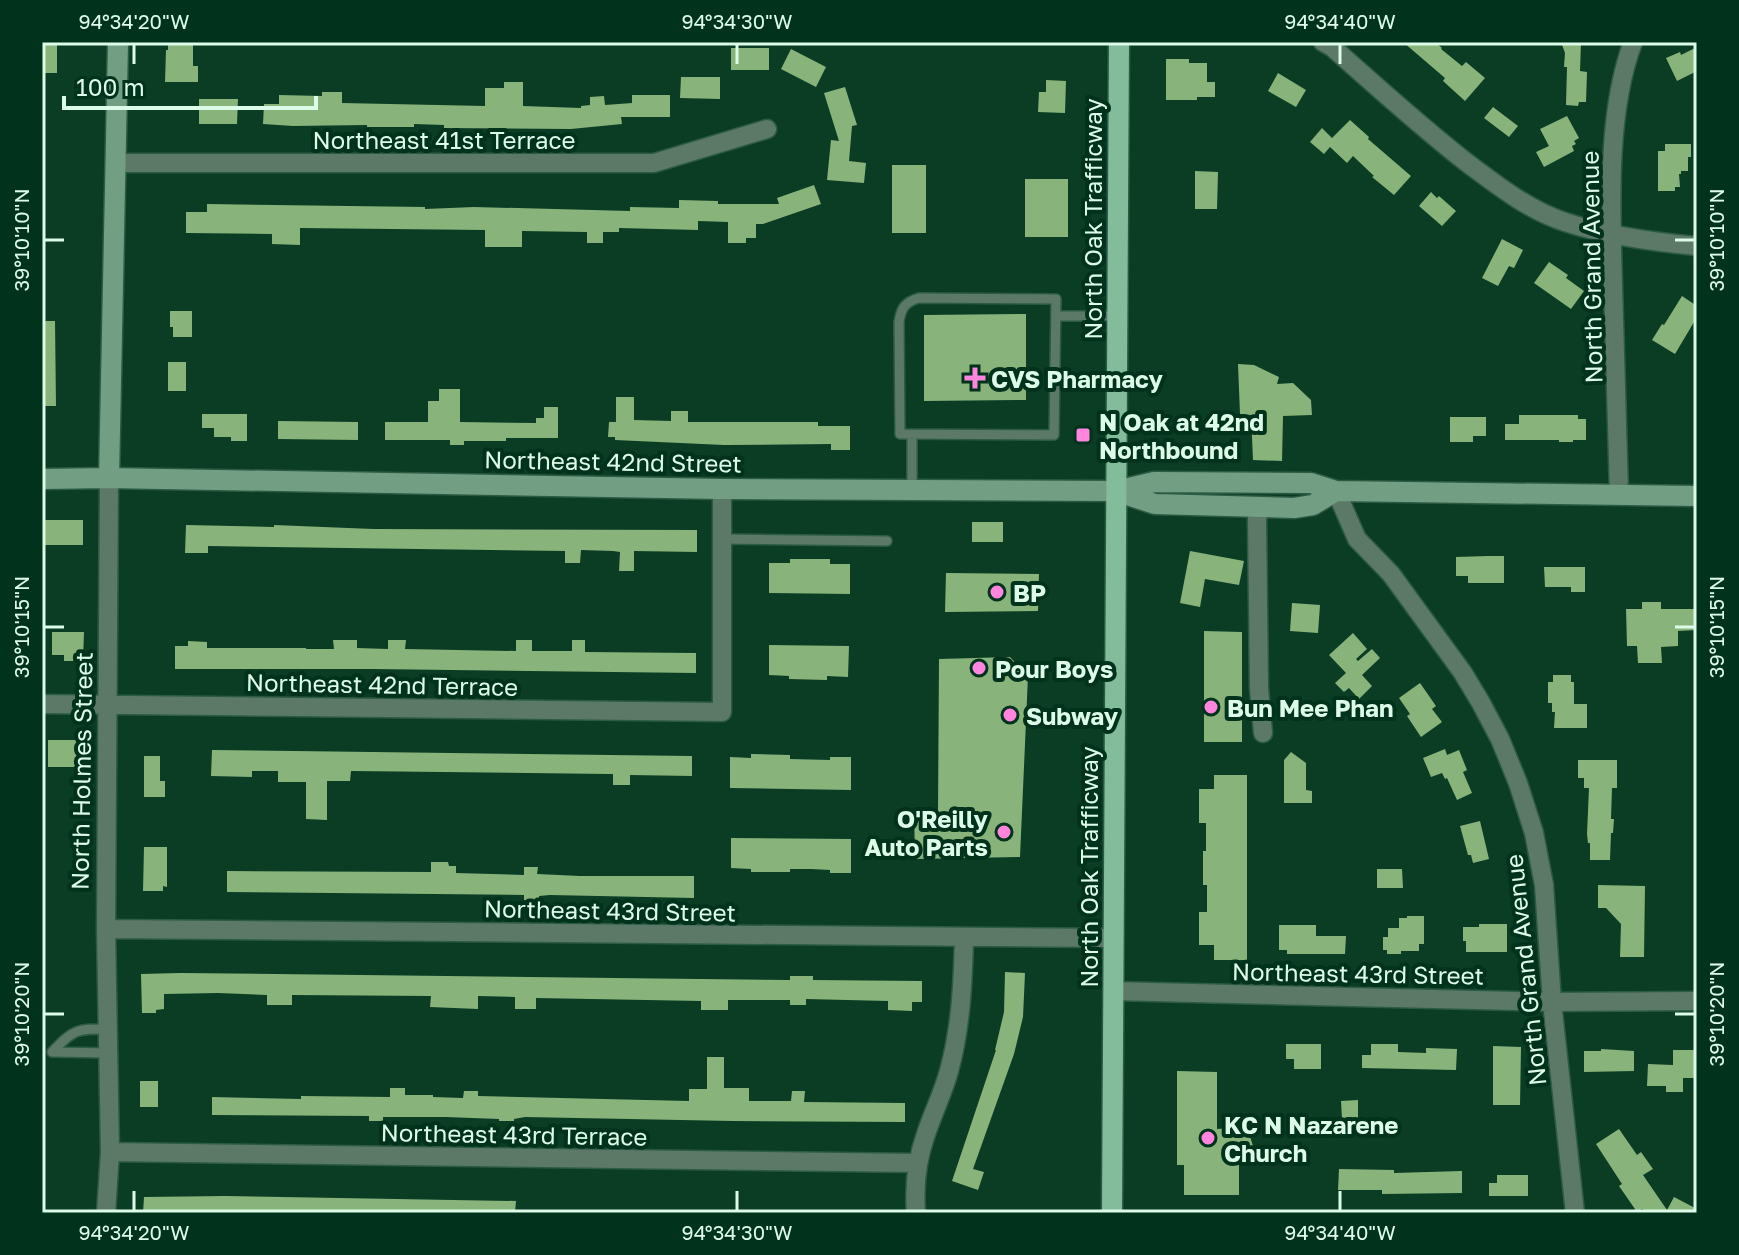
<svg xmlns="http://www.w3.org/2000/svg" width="1739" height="1255" font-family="'Golos Text',sans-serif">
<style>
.building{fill:#88b37a}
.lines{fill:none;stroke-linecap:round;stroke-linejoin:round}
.lane-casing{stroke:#2c5b44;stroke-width:12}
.street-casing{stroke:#2c5b44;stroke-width:21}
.secondary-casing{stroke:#2c5b44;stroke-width:23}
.primary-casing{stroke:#2c5b44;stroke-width:23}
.lane{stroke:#5c7867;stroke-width:9}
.street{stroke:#5c7867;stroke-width:18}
.secondary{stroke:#729f84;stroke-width:20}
.primary{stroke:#82bc9a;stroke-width:20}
.ticks{fill:none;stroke:#dcfbe8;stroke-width:3}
.poi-dot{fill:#ff85df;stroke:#00321c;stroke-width:3}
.labels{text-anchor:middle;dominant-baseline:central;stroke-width:8;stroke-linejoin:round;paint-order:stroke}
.street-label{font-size:24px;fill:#dcfbe8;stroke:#00321c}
.poi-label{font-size:24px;font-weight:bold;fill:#dcfbe8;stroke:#00321c;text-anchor:start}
.neatline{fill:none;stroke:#dcfbe8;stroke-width:3}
.ticks-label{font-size:20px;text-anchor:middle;fill:#dcfbe8}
</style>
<rect width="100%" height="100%" fill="#0b3d25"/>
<!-- building -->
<path class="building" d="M42,42H57V73H42Z
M168,42H193V66H198V82H165L166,50H168Z
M1403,42H1435L1442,48L1441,49L1462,66L1466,62L1485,78L1465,101L1443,81L1445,78Z
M1561,42H1581L1580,71L1587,72L1586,102H1579L1578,106L1566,105L1567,67H1564L1565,53Z
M1697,47V71L1677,81L1666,58L1680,52L1681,55Z
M731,48H769V70H731Z
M791,49L826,67L816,87L781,69Z
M1166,59H1189V63H1207V82H1215V97H1197V100H1166Z
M1278,73L1306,90L1296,107L1268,91Z
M681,77H720V99L680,98Z
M1046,80L1066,81L1065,113L1038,112L1039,92H1046Z
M504,82H523V106L581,108V106L590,105V97L604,96L605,105L632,103V95H670V117H621L622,124L571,129L444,128V125L414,124V127H367V125L293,126L263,124L264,104H279V95L322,96V92H342V103L485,106V88H504Z
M845,87L857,125L852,126L849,161L866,163L864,183L827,180L831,140L839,141L824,93Z
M199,99H238L237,124H199Z
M1493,107L1518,126L1509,137L1484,118Z
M1567,116L1579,138L1574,141L1576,144L1572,146L1574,151L1544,167L1536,152L1549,146L1540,129Z
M1350,120L1369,137L1368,139L1411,176L1394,195L1372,177L1374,176L1353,156L1347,163L1330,147L1324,154L1310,142L1322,128L1332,138Z
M1665,144H1691V157H1688V171H1681V174H1679L1680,187H1675V191H1658V151H1665Z
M892,165H926V233H892Z
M1195,171L1218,172L1217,209H1195Z
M1025,179H1068V237H1025Z
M814,185L821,204L763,224H756V238H746V243H728V222L698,221V230L619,228V232H603V243H587V232L522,231V247H485V230L300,228V245L272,244V234L186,233V212H207V204L425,207V209L474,207L630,211V207L679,208V200L718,201V204H779L777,198Z
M1431,192L1437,198L1439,196L1456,211L1442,226L1419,206Z
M1502,239L1523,250L1514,268L1509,266L1498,286L1482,278Z
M1549,262L1568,275L1566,278L1584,291L1571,309L1534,283Z
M1682,296L1697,306V317L1675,354L1652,340L1662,324L1664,325Z
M170,311H192V337H173V327H170Z
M1026,314V400L924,401V315Z
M42,321H55L56,406H42Z
M168,362H186V391H168Z
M1238,364L1254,365L1279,377L1277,384L1293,383L1311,400L1312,415L1283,416L1282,461L1253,460L1251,415L1240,414Z
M439,389H460V422L536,423V418H544V407H558V438H506V441H464V445H450V440H385V422H428V401H439Z
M616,397H634V420L671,421V411H688V422H818V426H850V450H831V444L724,445L615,440V437H608L609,422H616Z
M202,414H247V441H231V437H214V428H202Z
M1519,415H1578V419H1586V440H1573V442H1559V440H1505V424H1519Z
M1450,417H1486V436H1473V442H1450Z
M278,421L358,422V440L278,439Z
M44,520H83V545H44Z
M972,522H1003V542H972Z
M186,525L274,527V525L373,529L697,530V552L634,551V571H619L620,552L613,551L581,550L580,563H565V551L208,546V553H185Z
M1190,551L1244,561L1239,585L1205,579L1200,607L1180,603Z
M1488,556H1504V583H1468V576H1456V557Z
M790,559H830V564H850V594L769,593V563H790Z
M1544,567H1585V592H1571V587H1545Z
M946,573L1039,574L1038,611L945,612Z
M1642,602H1661V609H1697V630L1678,631V646L1661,647L1662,663H1638L1637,646H1627L1626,609H1642Z
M1292,603L1320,605L1318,633L1290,631Z
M1204,631L1242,632V742H1204Z
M52,632H84L83,661H64V655H52Z
M1353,633L1367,649L1356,659L1358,661L1372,649L1380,658L1362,675L1372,686L1359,699L1349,688L1344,692L1335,683L1346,673L1329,655Z
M333,640H357V648L388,649V640H406L405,649L516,651V640H532V651H572V640H585V652L696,653V673L372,669H175V646H188V641L207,642V648H306V649H334Z
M769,645L849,646L848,677L827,676V680L789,679V676L769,675Z
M1010,657L1028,676L1020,857L915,859L914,810L938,811L939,659Z
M1553,675H1571V682H1574V704H1587V728H1554L1555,712H1552V703H1548V682H1553Z
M1420,683L1436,706L1432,709L1442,722L1421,737L1407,716L1410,714L1399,698Z
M48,740H80V767H48Z
M1445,749L1447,755L1459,750L1467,770L1463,772L1472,793L1457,800L1447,778L1445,779L1442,773L1431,777L1423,758Z
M212,750L692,756V776L630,775V785H613V774H608L351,771L350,781H327V820L306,819V782H278V771H252V777L211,776Z
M1291,752L1306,763V790L1312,791V803H1284V760Z
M751,754L790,755V759L830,760V757H851V790L730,788V757L751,758Z
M144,756H160V781H165V797H144Z
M1578,760H1617V788H1612L1611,819H1614L1613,833H1611L1610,860H1590V843H1588L1587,834L1589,788H1584V778H1578Z
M1214,775H1247V960H1214V945H1199V912H1207V885H1203V851H1206V823H1199V789H1214Z
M1480,821L1489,859L1473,863L1471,855H1468L1460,826Z
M731,838L851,839V873H830V870L811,869H790V872H751V869L731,868Z
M144,847H167V887L163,886V891H143Z
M431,862H448L449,866H456V873L524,875V867H538L537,874L580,876H694V898L550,895L539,896V900H524V895L227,892V871L431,872Z
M1377,869H1402L1403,888H1377Z
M1598,885L1645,886L1644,957H1620L1621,924L1606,908H1598Z
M1407,916H1424V944H1419V951H1401V954H1387V950H1383V937H1388V928H1399V918H1407Z
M1479,924H1507V952H1466V941H1463V927H1479Z
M1279,925H1316V936H1346L1345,954H1287V950H1279Z
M1005,972L1025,973L1023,1017L1014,1054L973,1169L984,1172L978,1190L952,1181L996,1050H995L1004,1012Z
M180,973L790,980V976H813V980L922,981V1002H912V1011L888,1010V1001L806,999V1005H790V1000H728V1010H701V1001L536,998V1009H515V997L478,996V1009L430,1007L431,996L292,995V1005H267V995L218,993L164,994V1009L156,1010V1013H142L141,974Z
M1286,1044H1321V1069H1294V1059H1286Z
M1371,1044H1398V1052L1426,1053V1048L1457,1049L1456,1070L1362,1068V1055H1371Z
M1493,1046L1521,1047L1520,1105H1493Z
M1601,1049L1634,1051V1071L1584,1072V1051H1601Z
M1673,1050H1697V1078H1683V1092H1666V1086H1647L1648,1064L1673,1065Z
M707,1057H724V1088H749V1101H791L792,1091H805L804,1102L905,1103V1122L733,1121L525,1117L514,1119V1121H499V1119L446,1117H383V1121H369V1116L212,1115V1097L301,1099V1096L390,1097V1088H405V1095H433V1097L463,1098L464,1091H478V1096L689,1101V1089H707Z
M1177,1071L1217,1072V1129L1247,1127L1253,1146L1239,1148V1195H1184V1165H1177Z
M140,1081H158V1107H140Z
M1358,1100V1119H1342L1341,1101Z
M1619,1129L1637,1155L1641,1152L1653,1169L1643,1175L1667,1210L1674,1197L1697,1209V1213H1649L1642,1209L1637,1212L1619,1186L1622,1184L1596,1144Z
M1339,1169L1394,1170V1173L1462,1171V1193L1382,1194V1190H1338Z
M1497,1175H1528V1196H1489V1183H1497Z
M225,1196L516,1201L515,1213H143L144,1197Z"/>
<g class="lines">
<defs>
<path id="lane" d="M919,298L1056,299L1054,435L900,434L899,322C901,308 905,302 919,298Z
M1056,316H1117
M912,434V490
M722,539L887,541
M108,1029C76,1029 74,1029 52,1052L109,1053"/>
<path id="street" d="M1323,42L1332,47C1376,86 1420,126 1466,162C1497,185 1528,210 1565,222C1607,236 1653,242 1697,246
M116,163H654L767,129
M1336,491L1357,539L1391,574L1463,673L1481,703L1500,739L1518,783L1534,833L1544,885L1552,1002L1575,1213
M1619,494C1617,425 1615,355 1613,285C1611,209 1606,114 1633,42
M1259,507L1257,519L1259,688L1263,733
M42,704L722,712V489
M106,929L1113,938
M1113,991L1552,1002L1697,1001
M110,1152L918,1163
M106,1213L110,1152L106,929L109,478
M916,1213C914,1187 917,1159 926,1134C933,1113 943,1093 949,1071C961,1027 963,982 964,937"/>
<path id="secondary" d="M109,478L118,42
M42,479L109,478L722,489L1116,491L1154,482L1311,483L1336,491L1697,496
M1118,492L1155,504L1294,508L1313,505L1336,491"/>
<path id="primary" d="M1112,1213L1119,42"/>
</defs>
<!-- lane casing -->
<use href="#lane" class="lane-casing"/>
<!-- street casing -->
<use href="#street" class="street-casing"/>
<!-- secondary casing -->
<use href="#secondary" class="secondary-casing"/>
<!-- primary casing -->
<use href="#primary" class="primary-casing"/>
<!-- lane -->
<use href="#lane" class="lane"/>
<!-- street -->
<use href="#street" class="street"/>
<!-- secondary -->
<use href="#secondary" class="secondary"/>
<!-- primary -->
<use href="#primary" class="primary"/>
</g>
<!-- ticks -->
<path class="ticks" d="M134,44V64M737,44V64M1340,44V64M44,240H64M1675,240H1695M44,627H64M1675,627H1695M44,1014H64M1675,1014H1695M134,1191V1211M737,1191V1211M1340,1191V1211"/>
<!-- markers -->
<g class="poi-dot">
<path d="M971 366h8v8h8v8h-8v8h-8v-8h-8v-8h8z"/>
<rect x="1075" y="427" width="16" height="16" rx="4"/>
<circle cx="997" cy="592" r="8"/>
<circle cx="979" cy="668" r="8"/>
<circle cx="1211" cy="707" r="8"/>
<circle cx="1010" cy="715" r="8"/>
<circle cx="1004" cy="832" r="8"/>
<circle cx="1208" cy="1138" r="8"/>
</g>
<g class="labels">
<!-- street labels -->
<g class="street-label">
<text x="444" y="139">Northeast 41st Terrace</text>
<text transform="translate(1092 219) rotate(-90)">North Oak Trafficway</text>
<text transform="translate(1591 267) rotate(-91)">North Grand Avenue</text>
<text transform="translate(613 461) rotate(1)">Northeast 42nd Street</text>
<text transform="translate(382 684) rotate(1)">Northeast 42nd Terrace</text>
<text transform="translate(81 771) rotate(-89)">North Holmes Street</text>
<text transform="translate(1088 867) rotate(-90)">North Oak Trafficway</text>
<text transform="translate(610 910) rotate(1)">Northeast 43rd Street</text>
<text transform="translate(1525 970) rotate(-96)">North Grand Avenue</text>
<text transform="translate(1358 973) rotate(1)">Northeast 43rd Street</text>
<text transform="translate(514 1134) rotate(1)">Northeast 43rd Terrace</text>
</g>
<!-- poi labels -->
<g class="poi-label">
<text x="991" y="378">CVS Pharmacy</text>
<text x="1099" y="421">N Oak at 42nd<tspan x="1099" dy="28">Northbound</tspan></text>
<text x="1013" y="592">BP</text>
<text x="995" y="668">Pour Boys</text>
<text x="1227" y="707">Bun Mee Phan</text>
<text x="1026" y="715">Subway</text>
<text x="988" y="818" text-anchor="end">O'Reilly<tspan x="988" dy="28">Auto Parts</tspan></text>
<text x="1224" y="1124">KC N Nazarene<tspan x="1224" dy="28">Church</tspan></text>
</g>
</g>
<!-- border -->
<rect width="1739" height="1255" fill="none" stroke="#00321c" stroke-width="88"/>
<!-- scale -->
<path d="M64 96v12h252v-12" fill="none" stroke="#dcfbe8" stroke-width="4"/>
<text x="76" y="96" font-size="24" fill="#dcfbe8" stroke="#00321c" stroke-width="6" paint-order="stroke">100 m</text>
<rect x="44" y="44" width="1651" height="1167" class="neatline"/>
<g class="ticks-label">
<text x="134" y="29">94°34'20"W</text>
<text x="737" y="29">94°34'30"W</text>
<text x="1340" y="29">94°34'40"W</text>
<text transform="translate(1717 240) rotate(-90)" y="7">39°10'10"N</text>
<text transform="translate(22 240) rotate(-90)" y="7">39°10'10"N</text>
<text transform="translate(1717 627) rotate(-90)" y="7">39°10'15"N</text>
<text transform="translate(22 627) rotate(-90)" y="7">39°10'15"N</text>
<text transform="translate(1717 1014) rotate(-90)" y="7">39°10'20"N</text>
<text transform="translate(22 1014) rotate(-90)" y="7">39°10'20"N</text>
<text x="134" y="1240">94°34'20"W</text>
<text x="737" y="1240">94°34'30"W</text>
<text x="1340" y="1240">94°34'40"W</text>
</g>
</svg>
